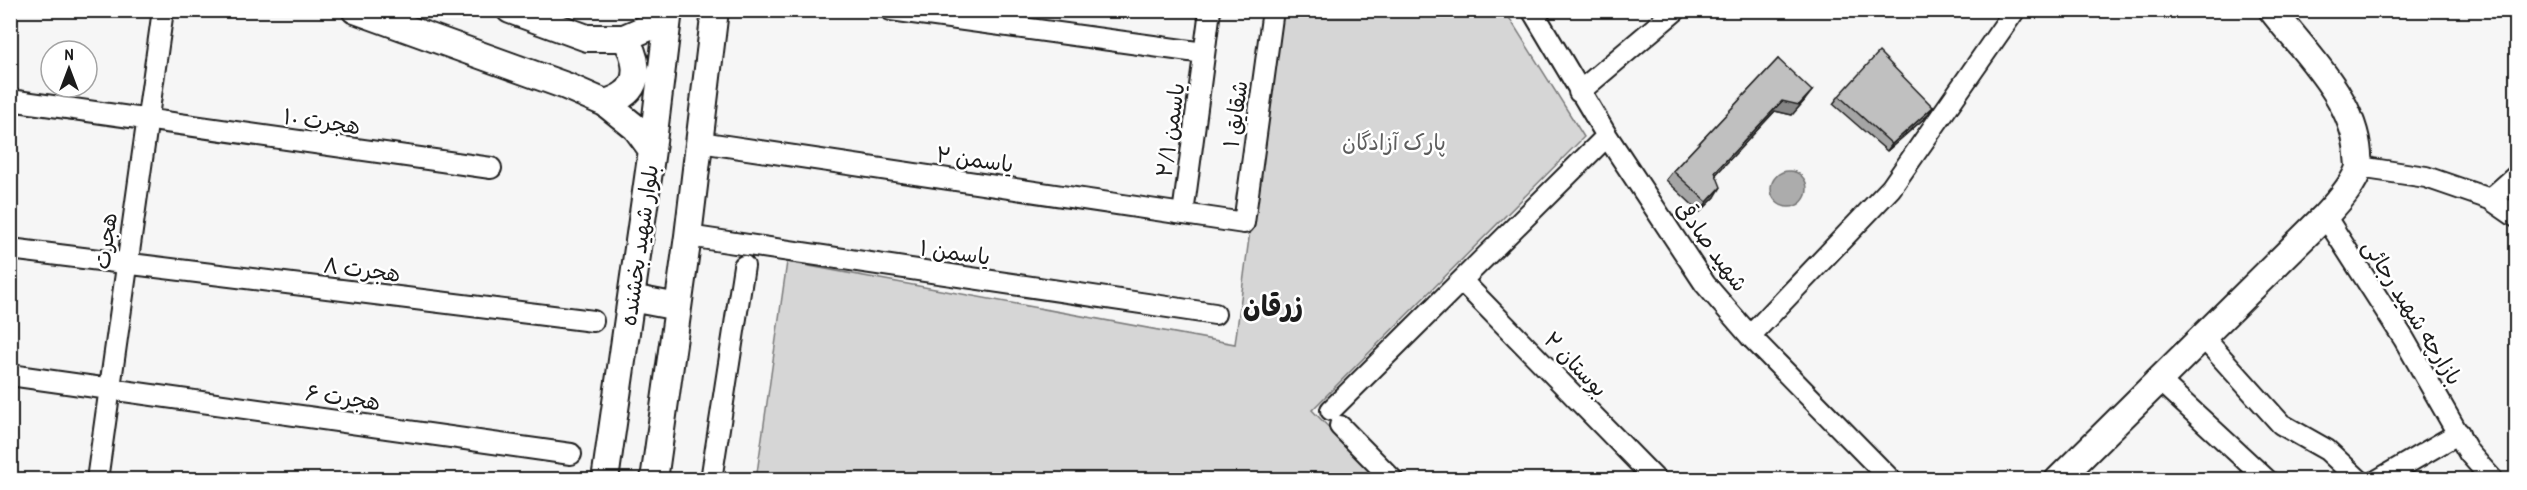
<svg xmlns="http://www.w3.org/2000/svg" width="2527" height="490" font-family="'Patrick Hand','Playpen Sans Arabic',sans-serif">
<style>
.green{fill:#d6d6d6;stroke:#797979;stroke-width:1.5}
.water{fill:#acacac;stroke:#727272;stroke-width:1.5}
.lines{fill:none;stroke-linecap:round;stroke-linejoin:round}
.minor-casing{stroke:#1c1c1c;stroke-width:24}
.major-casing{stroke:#1c1c1c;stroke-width:30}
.minor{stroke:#fff;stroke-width:20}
.major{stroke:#fff;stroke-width:26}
.wall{fill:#a5a5a5;stroke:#1c1c1c;stroke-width:1.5}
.shaded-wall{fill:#868686;stroke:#1c1c1c;stroke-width:1.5}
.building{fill:#c0c0c0;stroke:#1c1c1c;stroke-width:1.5}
.labels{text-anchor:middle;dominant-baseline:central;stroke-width:5;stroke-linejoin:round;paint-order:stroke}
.street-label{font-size:22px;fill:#1c1c1c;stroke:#fff}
.park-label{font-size:22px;fill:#5d5d5d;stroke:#fff}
.district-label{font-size:28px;font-weight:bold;fill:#1c1c1c;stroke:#fff}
</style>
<rect width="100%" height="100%" fill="#f6f6f6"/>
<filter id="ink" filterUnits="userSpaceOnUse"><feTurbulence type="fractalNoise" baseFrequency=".0167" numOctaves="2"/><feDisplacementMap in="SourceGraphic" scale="12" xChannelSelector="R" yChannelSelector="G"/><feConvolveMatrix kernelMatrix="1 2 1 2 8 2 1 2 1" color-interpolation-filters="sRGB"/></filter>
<g filter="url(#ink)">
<!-- green -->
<path class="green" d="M1279,11H1505L1584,137L1312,410L1379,479L756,480L787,262L1235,344Z"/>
<!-- water -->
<path class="water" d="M1771 189a18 18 0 1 1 36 0a18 18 0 1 1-36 0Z"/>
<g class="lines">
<defs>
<path id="minor" d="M891,10L1204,53
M1532,10L1607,136L1705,284L1750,336L1891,480
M1579,92L1676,10
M10,100L491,168
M700,142L1244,223L1273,10
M2359,167L2426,177L2490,199L2516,217
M2490,199L2516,176
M1183,214L1210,10
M2325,216L2404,339L2469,453L2493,480
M688,236L1215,314
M10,249L593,321
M1462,281L1656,480
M1750,336L1891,188L2015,10
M2202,336L2281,424L2327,450L2359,480
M10,375L571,454
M2159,380L2267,480
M1331,410L1607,136
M1340,426L1393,480
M97,480L163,10
M711,480L744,266
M2378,480L2459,433"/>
<path id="major" d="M355,10L566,86L605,103L636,128L652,150
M510,10L587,38H624L661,22L666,10
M605,103C611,101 618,99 623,95C643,82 636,53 624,38
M631,298L678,307
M605,480L652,150L669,10
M654,480L688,236L715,10
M2058,480L2325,216C2336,204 2355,184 2359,167C2359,164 2358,158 2358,154C2354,98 2305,53 2272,10"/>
</defs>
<!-- minor casing -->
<use href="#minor" class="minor-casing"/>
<!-- major casing -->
<use href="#major" class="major-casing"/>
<!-- minor -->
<use href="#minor" class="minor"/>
<!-- major -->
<use href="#major" class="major"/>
</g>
<!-- wall -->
<path class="wall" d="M1778,59L1805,100L1792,115L1775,111L1716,174L1715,197L1700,212L1666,180L1673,171Z
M1839,96L1933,107L1928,115L1887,151L1833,104Z"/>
<!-- shaded-wall -->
<path class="shaded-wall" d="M1812,91L1805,100L1792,115L1775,111L1709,182L1715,172L1782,101Z
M1933,107L1928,115L1887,151L1892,144Z
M1721,187L1715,197L1700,212L1707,202Z"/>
<!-- building -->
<path class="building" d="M1879,52L1933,107L1892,144L1839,96Z
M1778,59L1812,91L1799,105L1782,101L1715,172L1721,187L1707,202L1673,171Z"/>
</g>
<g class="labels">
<!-- street labels -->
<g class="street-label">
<text transform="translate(1235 114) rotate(-82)">شقایق ۱</text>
<text transform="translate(322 121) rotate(8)">هجرت ۱۰</text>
<text transform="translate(1170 130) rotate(-82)">یاسمن ۲/۱</text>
<text transform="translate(975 159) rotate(8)">یاسمن ۲</text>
<text transform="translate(105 241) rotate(-82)">هجرت</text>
<text transform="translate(639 245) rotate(-82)">بلوار شهید بخشنده</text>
<text transform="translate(1712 246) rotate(54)">شهید صادقی</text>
<text transform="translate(955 252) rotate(8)">یاسمن ۱</text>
<text transform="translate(362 269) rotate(7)">هجرت ۸</text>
<text transform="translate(2413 312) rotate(58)">بازارچه شهید رجائی</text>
<text transform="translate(1576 364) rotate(46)">بوستان ۲</text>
<text transform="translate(343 397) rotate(8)">هجرت ۶</text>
</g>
<!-- park labels -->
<g class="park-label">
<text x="1394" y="142">پارک آزادگان</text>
</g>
<!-- district labels -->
<g class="district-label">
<text x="1273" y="306">زرقان</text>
</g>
</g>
<!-- margin -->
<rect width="2527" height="490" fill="none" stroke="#fff" stroke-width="36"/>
<rect x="18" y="18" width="2491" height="454" fill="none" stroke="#1c1c1c" stroke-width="2" filter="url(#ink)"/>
<!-- north arrow -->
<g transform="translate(69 69)"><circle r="28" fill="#ffffff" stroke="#a4a4a4" stroke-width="1.5"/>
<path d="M0-4.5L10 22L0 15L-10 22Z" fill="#1c1c1c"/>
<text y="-9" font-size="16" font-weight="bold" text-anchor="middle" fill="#1c1c1c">N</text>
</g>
</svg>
